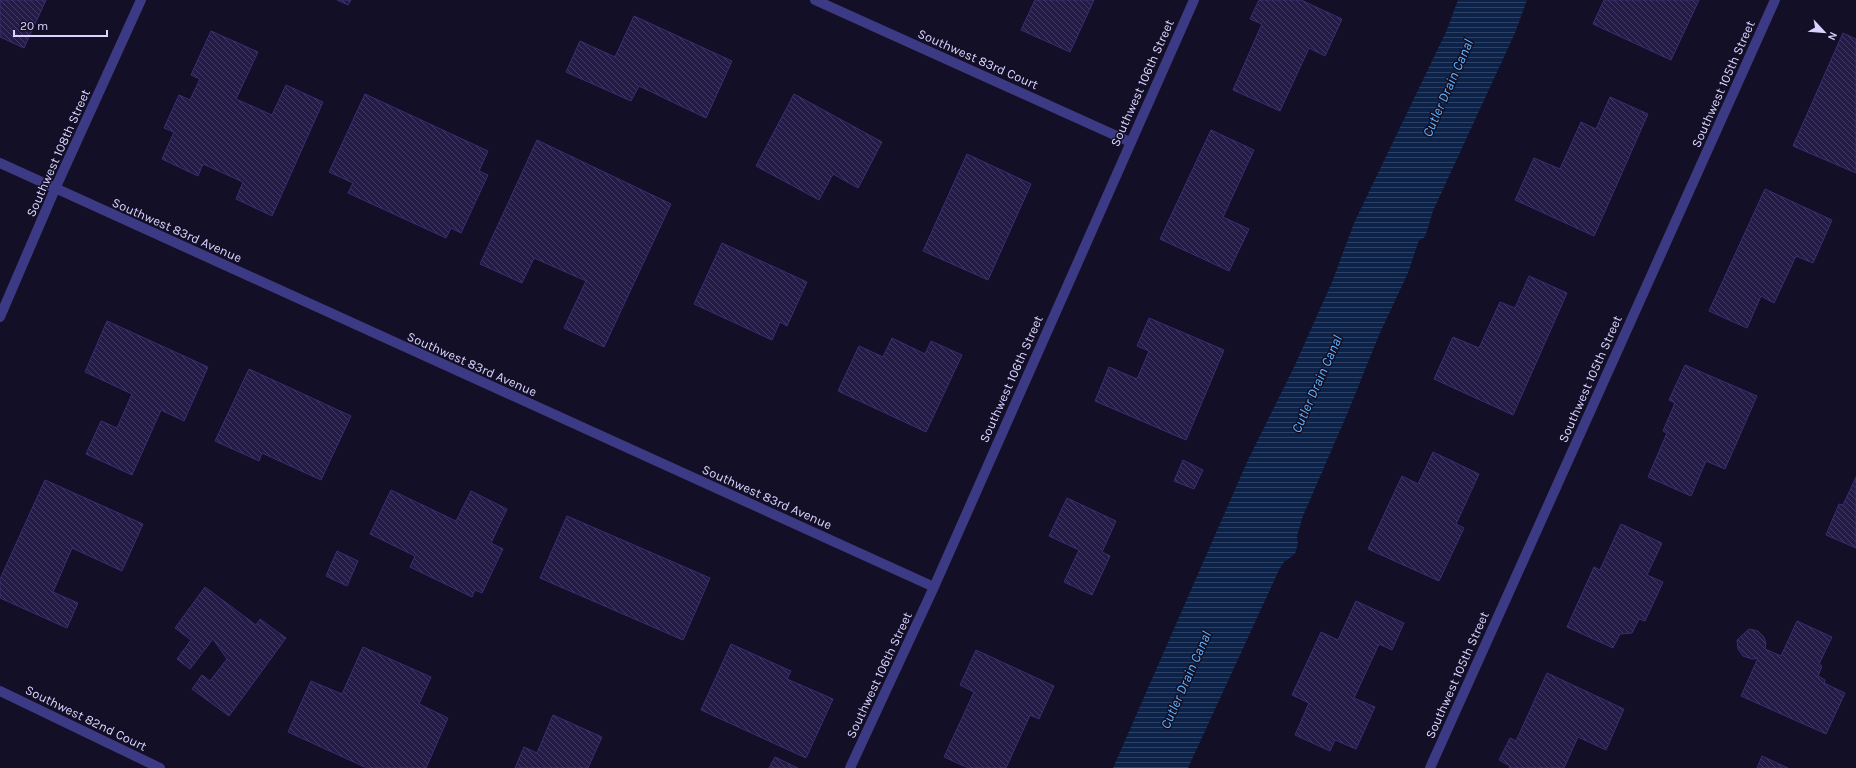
<svg xmlns="http://www.w3.org/2000/svg" width="1856" height="768" font-family="Karla,sans-serif">
<style>
.water{fill:url(#water-rules)}
.building{fill:url(#building-back-hatch);stroke:#3b2d73}
.lines{fill:none;stroke-linecap:round;stroke-linejoin:round}
.minor{stroke:#3d3a85;stroke-width:10}
.labels{text-anchor:middle;dominant-baseline:central;stroke-width:3;stroke-linejoin:round;paint-order:stroke}
.street-label{font-size:13px;fill:#d9d4ff;stroke:#130f26}
.water-label{font-size:14px;font-style:italic;fill:#62b6ff;stroke:#130f26}
</style>
<defs>
<pattern id="water-rules" width="6" height="5" patternUnits="userSpaceOnUse"><rect width="6" height="5" fill="#0c2248"/><path d="M0 2.5h6" fill="none" stroke="#2f4163"/></pattern>
<pattern id="building-back-hatch" width="6" height="6" patternUnits="userSpaceOnUse"><rect width="6" height="6" fill="#241b47"/><path d="M-1 5l2 2M0 0l6 6M5-1l2 2" fill="none" stroke="#433b63"/></pattern>
</defs>
<rect width="100%" height="100%" fill="#130f26"/>
<!-- water -->
<path class="water" d="M1458,0H1527L1515,33L1433,211L1425,237L1419,240L1408,273L1379,335L1348,412L1303,516L1297,536L1298,543L1295,554L1284,562L1279,570L1188,768H1113L1247,462L1295,365L1332,282L1354,223L1446,32Z"/>
<!-- building -->
<path class="building" d="M0,0H46L24,48L0,37Z
M337,0H351L348,5Z
M1035,0H1094L1070,52L1021,30Z
M1259,0H1301L1342,19L1325,56L1309,48L1280,111L1233,90L1262,24L1250,19Z
M1604,0H1699L1671,60L1593,24Z
M634,16L732,61L706,118L639,86L631,101L566,72L580,41L615,57Z
M211,31L258,52L236,99L272,115L286,85L323,102L272,216L236,199L243,182L203,164L198,176L162,159L174,132L164,128L179,95L190,100L200,79L191,75Z
M1843,33L1856,39V173L1793,146Z
M365,94L488,151L479,171L488,175L461,233L451,228L446,238L348,193L353,183L329,172Z
M794,94L882,142L858,188L833,174L819,200L756,166Z
M1610,97L1648,114L1594,236L1515,200L1534,158L1560,169L1581,122L1596,129Z
M1211,130L1254,150L1223,217L1249,229L1229,271L1160,239Z
M537,140L671,204L604,347L564,328L586,281L534,258L522,283L480,264Z
M967,154L1031,184L988,280L923,251Z
M1765,189L1832,220L1813,263L1796,256L1774,303L1761,296L1747,328L1709,311Z
M722,243L807,282L787,326L780,322L772,340L694,304Z
M1529,276L1567,293L1513,415L1434,379L1453,337L1479,348L1500,302L1515,308Z
M1149,318L1224,350L1186,440L1095,401L1109,367L1137,379L1149,351L1137,346Z
M107,321L208,367L184,421L161,410L132,475L86,454L101,421L117,428L132,394L85,372Z
M892,338L925,354L931,341L962,355L926,432L838,391L859,346L883,357Z
M1685,365L1757,396L1725,469L1706,461L1691,496L1648,477L1667,433L1663,431L1675,403L1669,400Z
M249,369L351,416L321,480L262,453L259,461L215,441Z
M1433,452L1479,474L1456,524L1464,528L1439,581L1368,549L1402,476L1418,484Z
M1183,460L1203,470L1194,489L1174,481Z
M1856,477V548L1826,535L1839,504L1843,505Z
M45,480L143,524L122,571L72,548L53,592L78,603L67,628L0,598V579Z
M391,490L456,521L471,491L507,509L491,543L503,549L482,593L475,590L472,597L410,567L415,556L370,534Z
M1067,498L1116,521L1102,552L1110,556L1092,595L1064,582L1079,550L1049,536Z
M567,516L710,578L683,640L540,578Z
M1621,524L1662,543L1647,575L1663,582L1645,621L1639,619L1632,633L1620,634L1613,648L1567,627L1594,567L1600,570Z
M337,551L358,561L347,586L326,576Z
M205,587L256,625L260,619L286,638L229,716L192,689L202,675L210,681L227,659L213,639L190,669L177,659L191,640L175,628Z
M1356,601L1404,623L1392,650L1379,644L1354,698L1375,707L1356,749L1335,740L1330,751L1295,735L1309,703L1292,695L1321,632L1338,640Z
M1797,621L1832,637L1819,664L1822,666L1818,676L1825,680L1824,683L1845,693L1826,734L1741,696L1758,658L1752,659L1743,656L1738,649L1737,640L1749,629L1758,631L1764,637L1766,644L1765,649L1781,656Z
M731,644L791,671L787,679L833,699L806,758L701,710Z
M363,647L431,677L419,704L448,718L426,768H367L288,732L311,681L342,694Z
M976,650L1054,686L1039,719L1030,715L1006,768H968L944,757L974,692L960,685Z
M1547,673L1624,709L1606,750L1578,737L1564,768H1509L1510,766L1499,760L1510,738L1516,741Z
M553,715L602,737L588,768H515L524,747L537,753Z
M1762,756L1788,768H1757Z
M775,757L798,768H769Z"/>
<g class="lines">
<!-- minor -->
<path class="minor" d="M815,0L1130,142
M0,163L934,587
M0,317L55,189L141,0
M0,691L160,768
M850,768L934,587L1194,0
M1430,768L1775,0"/>
</g>
<g class="labels">
<!-- street labels -->
<g class="street-label">
<text transform="translate(978 59) rotate(24)">Southwest 83rd Court</text>
<text transform="translate(1142 83) rotate(-66)">Southwest 106th Street</text>
<text transform="translate(1723 84) rotate(-66)">Southwest 105th Street</text>
<text transform="translate(58 153) rotate(-66)">Southwest 108th Street</text>
<text transform="translate(177 230) rotate(24)">Southwest 83rd Avenue</text>
<text transform="translate(472 364) rotate(24)">Southwest 83rd Avenue</text>
<text transform="translate(1011 379) rotate(-66)">Southwest 106th Street</text>
<text transform="translate(1590 379) rotate(-66)">Southwest 105th Street</text>
<text transform="translate(767 497) rotate(24)">Southwest 83rd Avenue</text>
<text transform="translate(879 675) rotate(-65)">Southwest 106th Street</text>
<text transform="translate(1457 675) rotate(-66)">Southwest 105th Street</text>
<text transform="translate(86 718) rotate(26)">Southwest 82nd Court</text>
</g>
<!-- water labels -->
<g class="water-label">
<text transform="translate(1448 88) rotate(-66)">Cutler Drain Canal</text>
<text transform="translate(1317 384) rotate(-66)">Cutler Drain Canal</text>
<text transform="translate(1186 680) rotate(-66)">Cutler Drain Canal</text>
</g>
</g>
<!-- north arrow -->
<g transform="translate(1824 32) rotate(116)" stroke="#130f26" stroke-width="3" paint-order="stroke">
<path d="M0-3L7 15L0 10L-7 15Z" fill="#d9d4ff"/>
<text y="-6" font-size="11" font-weight="bold" text-anchor="middle" fill="#d9d4ff">N</text>
</g>
<!-- scale -->
<path d="M14 30v6h93v-6" fill="none" stroke="#d9d4ff" stroke-width="2"/>
<text x="20" y="30" font-size="12" fill="#d9d4ff" stroke="#130f26" stroke-width="3" paint-order="stroke">20 m</text>
</svg>
